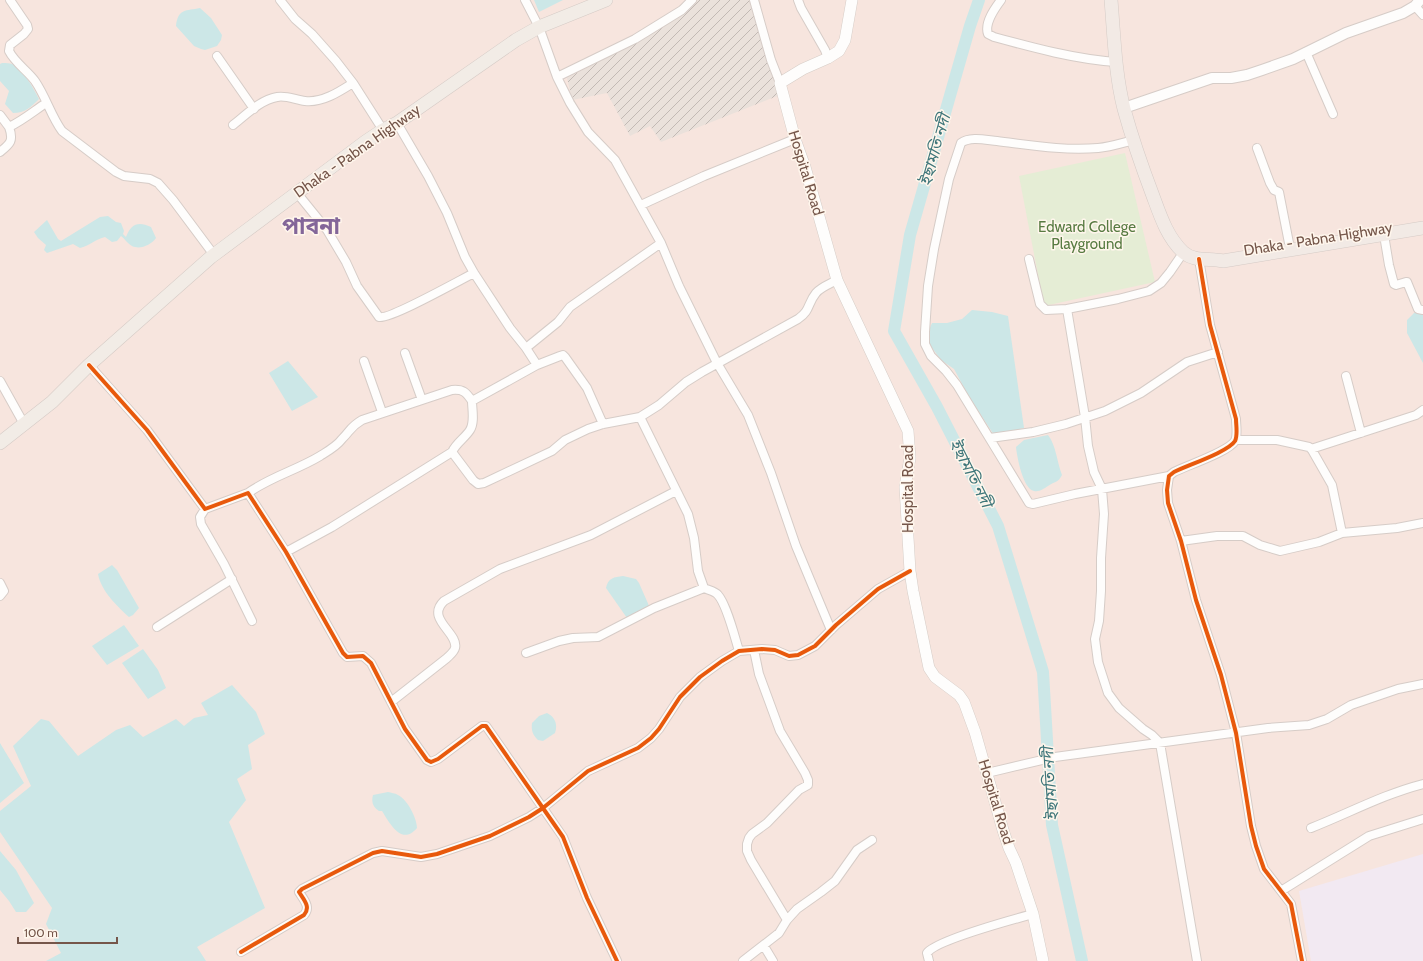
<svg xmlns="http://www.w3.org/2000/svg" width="1423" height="961" font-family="Cabin,'Noto Sans Bengali',sans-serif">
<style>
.commercial{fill:#f7e5de}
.industrial{fill:url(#industrial-furrows)}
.education{fill:#f2e9f2}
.green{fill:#e5edd5}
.water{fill:#cce7e7}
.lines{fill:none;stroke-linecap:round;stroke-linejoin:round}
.river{stroke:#cce7e7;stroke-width:12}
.minor-casing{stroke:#d6ccc7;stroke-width:10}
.tertiary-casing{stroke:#d6ccc7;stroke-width:12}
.secondary-casing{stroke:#d6cdc7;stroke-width:12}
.primary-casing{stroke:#d5cbc6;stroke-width:14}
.trunk-casing{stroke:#d5cbc6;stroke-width:14}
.minor{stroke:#fefdfc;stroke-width:8}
.tertiary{stroke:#fefdfc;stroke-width:10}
.secondary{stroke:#fefdfc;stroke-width:11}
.primary{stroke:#f2ece6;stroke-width:13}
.trunk{stroke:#f2eae5;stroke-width:13}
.cycleway-casing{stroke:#fff6ec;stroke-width:6}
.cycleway{stroke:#e8590c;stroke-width:4}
.labels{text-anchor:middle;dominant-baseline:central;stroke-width:3;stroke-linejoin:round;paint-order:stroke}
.street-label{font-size:15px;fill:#75564a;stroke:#fff6ec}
.park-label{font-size:15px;fill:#587b42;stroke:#fff6ec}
.water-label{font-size:16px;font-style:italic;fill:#3e767a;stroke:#fff6ec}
.town-label{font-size:23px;font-weight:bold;fill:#836699;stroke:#fff6ec}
</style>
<defs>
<pattern id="industrial-furrows" width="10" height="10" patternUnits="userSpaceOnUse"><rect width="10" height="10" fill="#eae1db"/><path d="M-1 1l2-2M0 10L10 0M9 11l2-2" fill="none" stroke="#c2b9b4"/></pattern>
</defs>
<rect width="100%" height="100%" fill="#f7f1ea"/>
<!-- commercial -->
<path class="commercial" d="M0,0H1423V961H0Z"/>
<!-- industrial -->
<path class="industrial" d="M695,0H749L780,95L661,142L650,126L630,136L607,93L572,100L567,78L645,38Z"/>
<!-- education -->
<path class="education" d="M1423,854V961H1311L1299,891Z"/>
<!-- green -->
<path class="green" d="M1125,153L1155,282L1044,306L1019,176Z"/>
<!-- water -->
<path class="water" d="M534,0H563L539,12Z
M200,8L211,18L222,35L221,40L217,46L205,50L201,49L194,46L176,26C178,8 186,11 200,8Z
M2,63C5,63 10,63 12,64C23,69 34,89 39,99C31,107 25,113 13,113L5,104L9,91L0,81V64Z
M108,216L116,222L121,223L124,231L123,234L126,237C131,224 138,221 151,227L156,238C151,245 140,250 132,246C128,244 125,239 121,236L117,241L112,242L105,237C96,239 89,246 80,248L73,244L47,253L44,250L46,245L38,238L34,232L47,220L58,239L61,241L100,217Z
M972,310L992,312L1008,316L1024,428L994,435L968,395L954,369L941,360L930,345L927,334L932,323H947L962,319Z
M1423,311V363L1407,333V320L1414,313Z
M288,361L318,397L292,411L269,373Z
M1048,435C1056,445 1057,462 1062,475C1058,483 1055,481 1048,486C1043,489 1040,492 1034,491C1023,489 1017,457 1016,447L1024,440Z
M112,565L117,570L139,608L133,615L129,617C117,606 101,591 98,574Z
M623,576L636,579L639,583L650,608L627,618L606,588C608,578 614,577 623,576Z
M124,625L139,646L107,665L92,646Z
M143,649L158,670L166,688L148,699L122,663Z
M232,685L256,712L265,734L248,745L252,769L237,779L246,800L229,822L265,908L197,947L206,961H46L61,953L46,924L52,908L0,832V811L31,786L13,746L41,719L49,721L78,756L116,730L130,725L143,737L176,719L184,726L194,718L208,715L201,703Z
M547,713C555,717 558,724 555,733L543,741L538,740C533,735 531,731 532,723L539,716Z
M0,743L24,783L0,803Z
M388,792C391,793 395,793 398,795C407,799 417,818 417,828C402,846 390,824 382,811H379C373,807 371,802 373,795Z
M0,851L16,870L34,903L26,912H16L9,901L0,890Z"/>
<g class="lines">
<!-- river -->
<path class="river" d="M979,0L970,26L910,235L894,331L937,407L998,526L1043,672L1052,825L1082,961"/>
<defs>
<path id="minor" d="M10,0L27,25L28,29L24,34L10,45L9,51C15,63 28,71 35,81C46,97 51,116 62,131L116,172L124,176L150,179L158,183L173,200L214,255
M280,0L295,19L312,34L336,61L353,83L383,130
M525,0L539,27L557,77L570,103L588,132L615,160L661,243L679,286L717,363L748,415L771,473L796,546L831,630
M754,0L771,60L780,83
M798,0L801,8L825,50L828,58
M1001,0C995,8 984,23 988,34L994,37C1034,48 1075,59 1116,62
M1415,6L1423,15
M1306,52L1333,114
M217,56L254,109
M557,77L635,39L682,10L692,0
M0,115L9,127
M397,123L428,176L447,213L465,257L474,273L510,328L526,348
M233,125C246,115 260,100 277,97C286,95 296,100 305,101C322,103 339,92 353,83
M1134,140C1122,143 1110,147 1098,148C1064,151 1030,145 997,141C986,140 970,136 961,143L949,179L934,249L928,286L925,332V344L931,356L946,371L957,385L1029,503L1033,504L1075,494L1169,476
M1257,148L1270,183L1274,190L1279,192L1289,243
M0,152C10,144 14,141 9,127C22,121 34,111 46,103
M297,193L327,230L346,262L357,286L379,317C389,320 460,280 474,273
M641,205L704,176L795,139
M1384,235L1389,265L1394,284L1396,285L1406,282H1407L1418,309L1423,310
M1029,259L1040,304L1046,310L1067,309L1085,417L1088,446L1094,472L1102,489L1104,514L1101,558V591L1099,621L1095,639L1098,662L1108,693L1119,708L1143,729L1152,735L1160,743L1197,961
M1199,259L1210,325L1236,419C1236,426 1238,435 1235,441C1228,452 1188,465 1174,472L1169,476L1167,490L1168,503L1181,541L1196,600L1221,675L1236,733L1251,826L1256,846L1264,869L1291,904L1302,961
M1067,309L1118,299L1149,291L1161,283L1170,272L1183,253
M405,353L422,400
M364,361L382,412
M89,365L147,430L205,509L248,493L286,552L343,653L347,657L363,656L371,663L405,729L427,760L431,762L438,759L482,726H486L563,837L587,898L617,961
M537,365L560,356L563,355L565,357L587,388L603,424
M1346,376L1361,433
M0,381L24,424
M640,417L688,514L694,538L698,571L704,588C708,590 715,591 718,595C727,605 735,638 739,651
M990,438L1033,432L1066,424L1105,411L1141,393L1187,362L1218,352
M1236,440H1277L1309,447L1312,450L1332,485L1342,533
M1311,449L1416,415L1423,410
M452,452L473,480L478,484L484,483L552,451L565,440L588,429L603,424L640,417L659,405L686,382L702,372L798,319C811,310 807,304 816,293C821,287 830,284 837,280
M248,493C270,477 297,470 320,456C328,451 337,446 342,439C351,430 350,427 362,420L452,390C463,389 466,392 472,401
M205,509L200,517L201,524L224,564L252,621
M1181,541L1217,536H1243L1260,545L1280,551L1319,542L1342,533L1397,528L1423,523
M286,552L332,527L452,452C456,443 465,438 470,430C475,422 472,409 472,401L537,365L526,348L558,322L570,307L661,243
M0,583L4,591L0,596
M157,627L232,579
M754,650L759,674L780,731L805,773L808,780V785L799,790L767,823L752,834L749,838L747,844V851L751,860L787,920
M526,653L559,641L573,638L598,637L654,608L704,588
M391,702L447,658C450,655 454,652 455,648C459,633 425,619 444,601L500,569L591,535L676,491
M987,773L1055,757L1268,728L1309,725L1327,719L1351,705L1398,689L1423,684
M1311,828C1349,813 1384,794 1423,784
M1281,891L1369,836L1423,819
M764,946L773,961
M241,952L304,915C311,907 304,900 299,892L302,889L373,853L382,851L421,857L437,854L490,836L529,817L543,808L588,771L638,748L651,738L659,729L680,697L700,677L722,661L739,651L762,649L775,650L789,656L798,655L815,646L836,625L878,589L910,571
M743,961L779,933L787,920L797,909L821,892L835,881L857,850L872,840
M929,961L927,953C936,940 1015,919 1033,914"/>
<path id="tertiary" d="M1124,108L1212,78H1231L1247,75L1262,70L1293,59L1346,33L1403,13L1415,6L1420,0"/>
<path id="secondary" d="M852,0L845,40L839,51L828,58L803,69L780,83L795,139L805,167L837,280L908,431L910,458L905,487L910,571L913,591L929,668L935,677L959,695L964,702L975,732L1003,830L1009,848L1016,863L1033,914L1043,961"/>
<path id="primary" d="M0,443L52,402L89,365L211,257L365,142L383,130L397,123L516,40L539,27L606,0"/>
<path id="trunk" d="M1111,0C1114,35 1115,74 1124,109C1132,138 1142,167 1153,196C1160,215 1167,237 1183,252C1194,262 1209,258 1223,261L1423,228"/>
</defs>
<!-- minor casing -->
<use href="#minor" class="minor-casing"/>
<!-- tertiary casing -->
<use href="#tertiary" class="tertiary-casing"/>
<!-- secondary casing -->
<use href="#secondary" class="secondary-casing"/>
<!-- primary casing -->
<use href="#primary" class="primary-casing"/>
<!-- trunk casing -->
<use href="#trunk" class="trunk-casing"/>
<!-- minor -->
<use href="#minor" class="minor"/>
<!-- tertiary -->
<use href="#tertiary" class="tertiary"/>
<!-- secondary -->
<use href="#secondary" class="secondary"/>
<!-- primary -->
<use href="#primary" class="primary"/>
<!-- trunk -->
<use href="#trunk" class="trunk"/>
<defs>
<path id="cycleway" d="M1199,259L1210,325L1236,419C1236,426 1238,435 1235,441C1228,452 1188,465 1174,472L1169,476L1167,490L1168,503L1181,541L1196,600L1221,675L1236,733L1251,826L1256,846L1264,869L1291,904L1302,961
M89,365L147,430L205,509L248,493L286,552L343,653L347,657L363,656L371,663L405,729L427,760L431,762L438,759L482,726H486L563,837L587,898L617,961
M241,952L304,915C311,907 304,900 299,892L302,889L373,853L382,851L421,857L437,854L490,836L529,817L543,808L588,771L638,748L651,738L659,729L680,697L700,677L722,661L739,651L762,649L775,650L789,656L798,655L815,646L836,625L878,589L910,571"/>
</defs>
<!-- cycleway casing -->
<use href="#cycleway" class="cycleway-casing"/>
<!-- cycleway -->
<use href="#cycleway" class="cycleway"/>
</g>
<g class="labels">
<!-- street labels -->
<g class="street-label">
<text transform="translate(357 151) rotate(-35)">Dhaka - Pabna Highway</text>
<text transform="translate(806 173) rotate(73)">Hospital Road</text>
<text transform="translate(1318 239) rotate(-9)">Dhaka - Pabna Highway</text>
<text transform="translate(908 489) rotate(-90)">Hospital Road</text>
<text transform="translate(996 802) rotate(73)">Hospital Road</text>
</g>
<!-- park labels -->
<g class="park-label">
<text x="1087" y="227">Edward College<tspan x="1087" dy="17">Playground</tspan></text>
</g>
<!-- water labels -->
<g class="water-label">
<text transform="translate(935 150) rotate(-74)">ইছামতি নদী</text>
<text transform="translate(971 473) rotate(63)">ইছামতি নদী</text>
<text transform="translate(1050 784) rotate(-94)">ইছামতি নদী</text>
</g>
<!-- town labels -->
<g class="town-label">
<text x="311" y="226">পাবনা</text>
</g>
</g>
<!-- scale -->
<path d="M18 937v6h99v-6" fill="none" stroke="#75564a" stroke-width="2"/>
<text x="24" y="937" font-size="12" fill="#75564a" stroke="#fff6ec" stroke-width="3" paint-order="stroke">100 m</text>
</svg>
